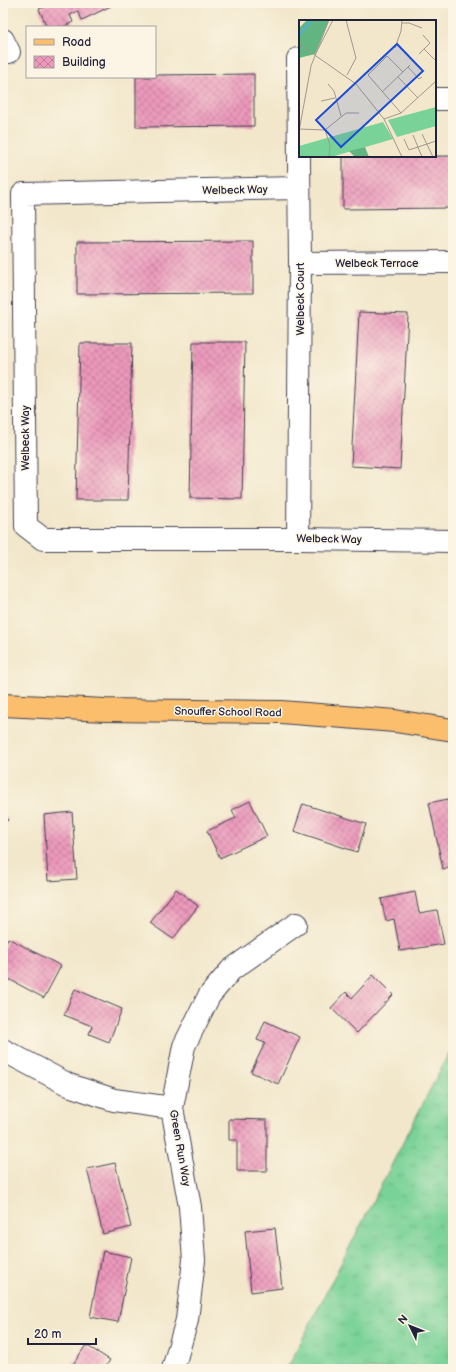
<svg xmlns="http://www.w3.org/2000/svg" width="456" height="1372" font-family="'Balsamiq Sans',sans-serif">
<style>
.grass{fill:url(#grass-tufts);stroke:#4e7a69}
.building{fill:url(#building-cross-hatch)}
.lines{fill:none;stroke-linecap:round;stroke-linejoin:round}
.minor-casing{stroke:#414051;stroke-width:24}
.major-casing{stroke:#414051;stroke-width:24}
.minor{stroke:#fff;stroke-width:22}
.major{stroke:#fabe6d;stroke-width:22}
.labels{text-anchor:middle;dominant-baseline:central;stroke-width:3;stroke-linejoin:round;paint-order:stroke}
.street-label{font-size:11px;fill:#22223b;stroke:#fcf5e5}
.inset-river{fill:none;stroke:#51b2d0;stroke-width:2}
.inset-road{fill:none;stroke:#9f9891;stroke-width:1}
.view{fill:#1d4ed8;fill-opacity:0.15;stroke:#1d4ed8;stroke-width:2}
.inset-edge{fill:none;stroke:#22223b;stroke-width:2}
</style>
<defs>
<pattern id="grass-tufts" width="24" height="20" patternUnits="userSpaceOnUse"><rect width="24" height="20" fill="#79d297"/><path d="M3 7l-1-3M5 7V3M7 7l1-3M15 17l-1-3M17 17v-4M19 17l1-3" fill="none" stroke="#68b483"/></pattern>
<pattern id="building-cross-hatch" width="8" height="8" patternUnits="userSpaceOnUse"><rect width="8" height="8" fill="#ec99bb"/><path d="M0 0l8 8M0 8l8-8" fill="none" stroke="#bf7c99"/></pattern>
</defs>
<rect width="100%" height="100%" fill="#fcf5e5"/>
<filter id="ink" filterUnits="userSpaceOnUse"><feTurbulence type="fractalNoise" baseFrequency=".025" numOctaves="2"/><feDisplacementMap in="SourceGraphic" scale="8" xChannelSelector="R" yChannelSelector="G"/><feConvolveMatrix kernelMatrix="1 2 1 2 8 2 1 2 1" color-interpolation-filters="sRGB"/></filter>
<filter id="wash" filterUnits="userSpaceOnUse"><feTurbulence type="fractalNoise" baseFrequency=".012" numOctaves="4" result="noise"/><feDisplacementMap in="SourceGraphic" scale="16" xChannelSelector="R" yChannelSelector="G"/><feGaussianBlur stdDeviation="0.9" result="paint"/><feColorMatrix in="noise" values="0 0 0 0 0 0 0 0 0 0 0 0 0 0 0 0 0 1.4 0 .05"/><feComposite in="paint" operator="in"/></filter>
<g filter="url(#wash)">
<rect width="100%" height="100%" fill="#f2e7cb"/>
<!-- grass -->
<path class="grass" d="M453,1045V1369H287Z"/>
<g id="blocks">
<!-- building -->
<path class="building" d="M42,3H51L43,7Z
M53,3H112L113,5L82,20L78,11L70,15L73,22L63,27H47L39,9Z
M254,74V126L136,127V77H155V75Z
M453,156V208L343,209V157Z
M253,241V293L77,294V242Z
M359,312L408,314L400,469L351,466Z
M193,342H245L242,499L190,498Z
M80,343H132L128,500H76Z
M453,798V866L443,869L429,803Z
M250,801L267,836L220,858L207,831L236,818L232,810Z
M303,804L366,824L357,852L294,831Z
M72,812L77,879L48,881L44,815Z
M3,813L8,820L3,823Z
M176,889L198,906L173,939L150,923Z
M415,892L419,913L437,910L444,944L400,951L394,919L386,921L381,899Z
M8,938L61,966L44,998L3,976V949Z
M373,975L393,995L357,1033L331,1008L346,992L352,998Z
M75,989L122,1009L109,1042L89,1034L92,1026L64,1015Z
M265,1021L300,1037L278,1084L251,1072L265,1043L257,1040Z
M229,1119L267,1120V1171H237V1140H229Z
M115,1163L131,1227L103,1234L87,1169Z
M275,1228L282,1288L251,1292L245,1231Z
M103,1251L131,1257L118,1322L90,1317Z
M86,1345L110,1360L104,1369H70Z"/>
</g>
</g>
<g filter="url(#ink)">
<use href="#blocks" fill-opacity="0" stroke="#414051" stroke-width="1"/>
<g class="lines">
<defs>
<path id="minor" d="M3,40L9,52
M298,59L300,263L298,539
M435,99H453
M299,188L23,194L26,526L43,539H298L453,541
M300,263L453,262
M3,1050L69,1085L114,1100L172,1108
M173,1369L187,1320L194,1260L190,1207L172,1108L184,1046L209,996L231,970L296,924"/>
<path id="major" d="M3,705L105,710L281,712L395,721L453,730"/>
</defs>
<!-- minor casing -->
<use href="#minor" class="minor-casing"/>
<!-- major casing -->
<use href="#major" class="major-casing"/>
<!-- minor -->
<use href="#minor" class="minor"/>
<!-- major -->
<use href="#major" class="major"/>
</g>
</g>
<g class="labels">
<!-- street labels -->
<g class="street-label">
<text transform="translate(235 190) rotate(-1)">Welbeck Way</text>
<text x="377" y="263">Welbeck Terrace</text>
<text transform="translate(300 299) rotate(-90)">Welbeck Court</text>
<text transform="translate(25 438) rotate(-90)">Welbeck Way</text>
<text transform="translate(329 539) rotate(1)">Welbeck Way</text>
<text transform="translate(228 712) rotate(1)">Snouffer School Road</text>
<text transform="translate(180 1148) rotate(80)">Green Run Way</text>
</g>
</g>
<!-- overview -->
<g transform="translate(299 20)">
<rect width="137" height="137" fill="#f2e7cb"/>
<path d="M137,87V106L98,117L89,100ZM84,102L94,119L32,137H0V126Z" fill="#79d297"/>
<path d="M8,0H30L16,34L0,38V8ZM66,127L70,137H56L50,131Z" fill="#62b480"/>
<path class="inset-river" d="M0,15L13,0"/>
<path class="inset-road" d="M47,0L57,38L48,55M103,3H110L123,8M0,24L57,64L85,99L103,137M96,28L102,11L103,0M125,29L137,41M17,33L34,0M120,34L131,23L124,15M109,47L120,59L123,57M99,57L119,78M29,64L35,71L42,96M83,72L111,45M22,81L36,78M102,93L69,55L88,36L104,52M85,99L102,93L137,61M0,109L26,110L47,93H60M26,110L31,125L30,137M0,111L12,46L30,0M123,114L134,137M114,115L123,137M105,119L110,130L137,121"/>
<path class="view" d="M98,24L124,51L42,127L17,100Z"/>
<rect width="137" height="137" class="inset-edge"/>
</g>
<!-- margin -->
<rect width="456" height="1372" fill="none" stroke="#fcf5e5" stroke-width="16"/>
<!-- legend -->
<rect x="26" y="26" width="130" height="52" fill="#fcf5e5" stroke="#a5a1a1"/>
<rect x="34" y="39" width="20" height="6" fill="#fabe6d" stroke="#a5a1a1"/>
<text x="62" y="46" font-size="12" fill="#22223b">Road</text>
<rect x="34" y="56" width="20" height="12" fill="url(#building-cross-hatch)" stroke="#a5a1a1"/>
<text x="62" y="66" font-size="12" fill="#22223b">Building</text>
<!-- north arrow -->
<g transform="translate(410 1326) rotate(313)" stroke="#fcf5e5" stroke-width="3" paint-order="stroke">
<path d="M0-3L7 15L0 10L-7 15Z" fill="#22223b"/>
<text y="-6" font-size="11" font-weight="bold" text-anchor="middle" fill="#22223b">N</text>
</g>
<!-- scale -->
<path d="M28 1338v6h68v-6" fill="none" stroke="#22223b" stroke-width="2"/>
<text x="34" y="1338" font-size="12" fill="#22223b" stroke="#fcf5e5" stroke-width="3" paint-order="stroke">20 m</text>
</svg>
